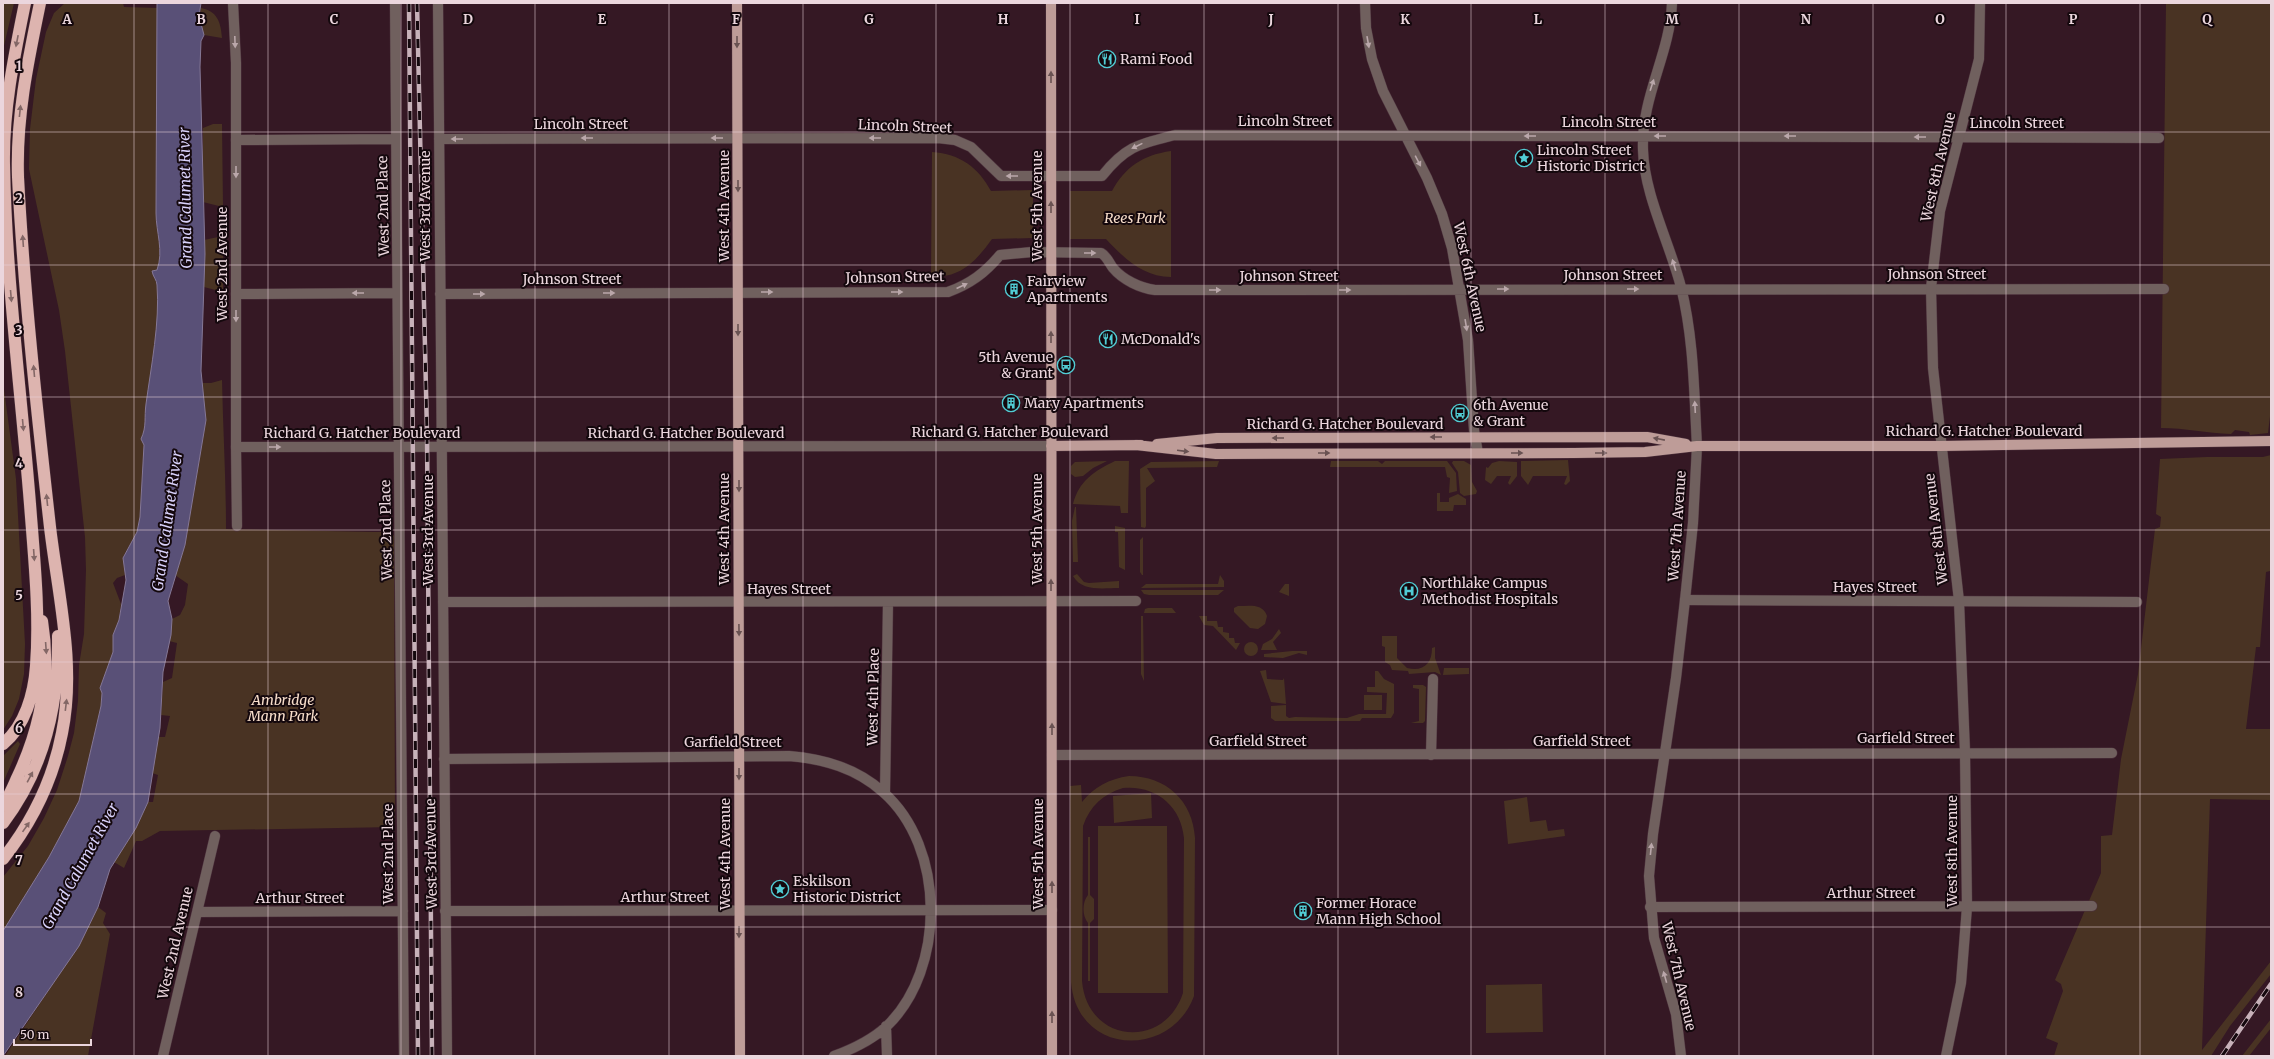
<svg xmlns="http://www.w3.org/2000/svg" width="2274" height="1059" font-family="Merriweather,serif">
<style>
.green{fill:#493323;fill-rule:evenodd}
.water{fill:#595077;stroke:#857896}
.lines{fill:none;stroke-linecap:round;stroke-linejoin:round}
.minor-casing{stroke:#4e333e;stroke-width:11}
.tertiary-casing{stroke:#4e333e;stroke-width:11}
.primary-casing{stroke:#4e333e;stroke-width:11}
.motorway-casing{stroke:#4e333e;stroke-width:13}
.minor{stroke:#70605e;stroke-width:10}
.tertiary{stroke:#70605e;stroke-width:10}
.primary{stroke:#be9c98;stroke-width:10}
.motorway{stroke:#ddb4af;stroke-width:12}
.rail-casing{stroke:#c7b1b9;stroke-width:4.5}
.rail{stroke:#14080d;stroke-width:3;stroke-dasharray:9;stroke-linecap:butt}
.oneway{fill:#836766}
.oneway2{fill:#baa7aa}
.oneway3{fill:#695252}
.grid{fill:none;stroke:#ebd6dd;stroke-width:1;stroke-opacity:0.55}
.labels{text-anchor:middle;dominant-baseline:central;stroke-width:4;stroke-linejoin:round;paint-order:stroke}
.poi-label{font-size:14px;fill:#ebd6dd;stroke:#14080d;text-anchor:start}
.street-label{font-size:14px;fill:#ebd6dd;stroke:#14080d}
.park-label{font-size:14px;font-style:italic;fill:#f8decb;stroke:#14080d}
.water-label{font-size:15px;font-style:italic;fill:#d9d2fb;stroke:#14080d}
.grid-label{font-size:13px;text-anchor:middle;font-weight:bold;fill:#ebd6dd;stroke:#14080d;stroke-width:4;stroke-linejoin:round;paint-order:stroke}
</style>
<rect width="100%" height="100%" fill="#351824"/>
<!-- green -->
<path class="green" d="M3,3H14L3,50Z
M65,3H123L124,7L159,8C157,76 157,145 156,213C156,233 164,251 157,270L153,271C153,277 157,280 157,285C160,322 151,367 146,404C144,418 147,426 142,439L144,444L140,517L137,532L123,557L125,575L117,578L113,583L121,604L119,620L113,635V652L100,688L102,693L101,706L82,789L79,801L49,857L3,931V877L28,846L44,818L57,790L68,756L74,733L78,701L79,665L84,634L86,570L85,537L65,351L59,310L29,169L30,129L36,79L46,32L54,13Z
M2166,3H2271V408L2268,433L2250,435L2249,432L2235,430L2231,434C2207,433 2185,428 2161,428Z
M201,8C217,11 221,22 222,38L204,35L199,17Z
M213,124H222L223,207L203,202V128Z
M1171,151V277C1143,277 1124,258 1106,239H1070V191H1112C1125,167 1143,155 1171,151Z
M932,152C960,154 978,167 991,191L1033,190V238L992,239C976,261 961,278 931,277Z
M223,236V292L204,287V240Z
M222,380C223,430 226,479 226,529L375,532H391L394,536L395,827L160,831L142,841H136L124,868L114,862L136,828L148,802H153L158,775L152,773L158,737H165L170,716L161,715L163,682L172,678L177,643L169,641L172,619L180,615L185,605L188,584L175,575L185,545L206,420L202,383H211Z
M3,382L16,479L25,644L24,674L19,699L12,716L3,730Z
M2271,455L2270,571L2266,572L2260,647H2256L2246,729H2271V800L2210,799L2202,1050L2271,961V974L2230,1026L2211,1056H2054L2058,1043L2046,1038L2063,991L2061,984L2055,980L2101,873V836L2112,835L2121,759L2138,674L2155,529L2160,527L2161,517L2156,514L2160,459L2207,457H2263Z
M1568,460L1570,481L1566,485L1564,484L1567,476H1533L1528,485L1521,476V461Z
M1107,461L1093,468L1083,476L1075,477L1071,474V466L1075,462Z
M1115,461H1129L1128,513H1121L1120,506L1073,504C1079,481 1094,471 1115,461Z
M1219,461L1217,467L1147,468L1155,481L1146,488V526L1145,528L1141,527L1140,469L1151,462Z
M1331,461H1378L1382,464L1385,461H1447L1456,473L1457,491L1449,493L1450,478L1447,477L1445,467H1330Z
M1453,461H1464L1471,465L1472,482L1477,491L1476,494L1464,496L1460,493L1458,472L1452,463Z
M1499,461L1517,462V476L1510,485L1508,483L1511,476H1497L1491,484L1485,480L1486,467L1488,468L1492,463Z
M1437,493H1440V502H1449V498L1458,494L1466,499V505H1454L1453,511H1437Z
M1075,507H1076L1078,562H1073L1072,521Z
M1115,526L1125,528V570L1119,567L1118,532H1115Z
M1143,537V575H1142L1140,572V540Z
M1077,574L1084,582L1089,583L1119,581V588C1103,588 1082,592 1073,576Z
M1220,575L1224,581V587L1141,588L1146,584H1218Z
M1285,584H1289V596L1279,592Z
M1141,590H1224L1218,595H1149L1144,594Z
M1238,606C1249,606 1263,603 1267,616L1265,624L1258,629L1250,628L1234,612V608Z
M1148,608H1172L1176,613H1144L1145,609Z
M1141,616H1143L1144,681L1141,674Z
M1199,616H1207V621H1217L1218,627H1223V632L1229,633V638H1234L1235,643H1240L1236,650L1213,626L1204,625Z
M1279,629L1281,633L1273,642L1277,650H1261L1263,644L1272,639Z
M1382,636H1397V658L1407,668C1423,672 1432,664 1432,648L1435,647V658L1441,675L1435,672L1409,674L1408,671L1392,670L1390,665L1385,662V647L1382,646Z
M1244 649a7 7 0 1 1 14 0a7 7 0 1 1-14 0Z
M1292,651H1307V655L1299,653L1283,658L1264,657V654Z
M1444,668H1469V674L1443,675Z
M1266,670L1267,679L1283,680L1284,678L1286,704L1271,702L1260,671Z
M1375,671H1378L1384,679L1394,684V713L1391,718H1362L1360,721H1275L1271,718V706L1286,705V716L1289,718L1295,717L1347,718L1359,714H1386L1387,693L1367,692V687H1375Z
M1413,685H1423L1426,687L1425,721L1423,723H1411L1419,721V689L1413,688Z
M1364,695H1382V710H1364Z
M18,741L20,744L3,783V756Z
M1129,776C1166,776 1193,801 1195,838L1194,996C1171,1059 1077,1056 1071,982L1070,786L1081,785L1082,802C1094,787 1109,779 1129,776ZM1123,788C1156,785 1181,806 1184,838L1183,993C1164,1051 1087,1043 1082,981L1083,826C1090,806 1103,794 1123,788Z
M1151,793L1152,818L1114,823L1113,796Z
M1527,797L1530,822L1546,820L1548,831L1564,829L1565,836L1508,844L1504,801Z
M1098,826H1167L1168,993H1098Z
M1088,837H1090V895L1094,899V919L1090,923V981H1088V923C1082,916 1082,902 1088,895Z
M98,907L106,913L103,923L110,934L88,1056H5L78,946Z
M1542,984L1543,1032L1486,1033V985Z
M2271,1019V1028L2249,1056H2242Z"/>
<!-- water -->
<path class="water" d="M157,3H201L199,16L204,35L201,41L200,67L205,254L201,371L206,420L185,545L168,601L172,619L171,635L163,672L160,728L148,802L136,828L110,869L98,907L79,946L3,1056V931L49,857L79,801L101,706L102,693L100,688L113,652V635L119,620L126,580L123,558L137,532L140,517L144,445L141,439C147,426 144,418 146,404C151,367 160,322 157,285C157,280 153,277 152,271L157,270C164,251 156,232 156,213Z"/>
<g class="lines">
<defs>
<path id="minor" d="M395,3L404,1056
M438,3L447,1056
M1365,3L1366,28L1372,59L1383,91L1427,178L1442,214L1452,248L1468,340L1474,430L1478,453
M1672,3C1670,55 1641,96 1643,150C1644,194 1670,244 1681,287C1694,339 1694,393 1697,446
M439,139L938,138L955,140L971,147L1001,176H1102C1126,146 1139,144 1175,135L2159,138
M236,140L396,139
M236,294L397,293
M440,294L948,292C970,284 985,273 1000,255L1032,252L1101,253C1107,256 1109,263 1113,268C1123,280 1140,288 1155,290L2164,289
M236,447L237,526
M1685,600L2137,602
M443,602L1136,601
M1052,755L2112,753
M1431,755L1433,679
M444,759L789,756C824,759 856,768 883,792C946,847 946,969 887,1026C872,1040 853,1049 834,1056
M885,793L888,602
M1650,907L2092,906
M445,911L1052,910
M197,912L403,911
M886,1026L887,1056
M163,1056L215,836"/>
<path id="tertiary" d="M233,3L236,63V447L1051,446
M1681,1056L1676,1014L1654,938L1649,876L1653,834L1676,678L1685,600L1693,523L1697,446
M1946,1056L1961,983L1967,907L1965,752L1959,601L1933,368L1931,288L1940,211L1979,59L1980,3"/>
<path id="primary" d="M737,3L740,1056
M1051,3L1052,1056
M1157,444L1217,438L1647,437L1686,444
M1136,445L1216,454L1574,453L1645,452L1697,446H1941L2271,441
M1051,446L1141,445"/>
<path id="motorway" d="M3,744C25,726 34,694 36,666C40,613 34,557 30,504C21,391 6,278 4,164C3,109 14,57 25,3
M3,805C9,797 13,787 17,778C41,728 51,676 42,621
M3,823C44,769 59,703 58,636
M3,859C33,821 53,780 62,733C76,665 58,595 50,527C37,411 24,294 18,177C16,117 28,61 40,3"/>
</defs>
<!-- minor casing -->
<use href="#minor" class="minor-casing"/>
<!-- tertiary casing -->
<use href="#tertiary" class="tertiary-casing"/>
<!-- primary casing -->
<use href="#primary" class="primary-casing"/>
<!-- motorway casing -->
<use href="#motorway" class="motorway-casing"/>
<!-- minor -->
<use href="#minor" class="minor"/>
<!-- tertiary -->
<use href="#tertiary" class="tertiary"/>
<!-- primary -->
<use href="#primary" class="primary"/>
<!-- motorway -->
<use href="#motorway" class="motorway"/>
<defs>
<path id="rail" d="M409,3L418,1056
M417,3L427,433L432,1056
M2222,1056L2271,984"/>
</defs>
<!-- rail casing -->
<use href="#rail" class="rail-casing"/>
<!-- rail -->
<use href="#rail" class="rail"/>
</g>
<!-- one-way arrows -->
<defs><path id="oneway-solid" d="M-6-.8H1V-3.2L6.5 0L1 3.2V.8H-6Z"/></defs>
<g class="oneway">
<use href="#oneway-solid" transform="translate(17 41) rotate(101)"/>
<use href="#oneway-solid" transform="translate(20 111) rotate(-84)"/>
<use href="#oneway-solid" transform="translate(23 241) rotate(-94)"/>
<use href="#oneway-solid" transform="translate(11 296) rotate(85)"/>
<use href="#oneway-solid" transform="translate(34 371) rotate(-95)"/>
<use href="#oneway-solid" transform="translate(23 425) rotate(85)"/>
<use href="#oneway-solid" transform="translate(47 500) rotate(-96)"/>
<use href="#oneway-solid" transform="translate(34 555) rotate(86)"/>
<use href="#oneway-solid" transform="translate(46 648) rotate(86)"/>
<use href="#oneway-solid" transform="translate(66 705) rotate(-83)"/>
<use href="#oneway-solid" transform="translate(30 777) rotate(-62)"/>
<use href="#oneway-solid" transform="translate(26 827) rotate(-55)"/>
</g>
<g class="oneway2">
<use href="#oneway-solid" transform="translate(235 42) rotate(88)"/>
<use href="#oneway-solid" transform="translate(1368 42) rotate(80)"/>
<use href="#oneway-solid" transform="translate(1652 85) rotate(-72)"/>
<use href="#oneway-solid" transform="translate(1530 136) rotate(-180)"/>
<use href="#oneway-solid" transform="translate(1660 136) rotate(-180)"/>
<use href="#oneway-solid" transform="translate(1790 136) rotate(-180)"/>
<use href="#oneway-solid" transform="translate(1920 137) rotate(-180)"/>
<use href="#oneway-solid" transform="translate(587 138) rotate(180)"/>
<use href="#oneway-solid" transform="translate(717 138) rotate(180)"/>
<use href="#oneway-solid" transform="translate(875 138) rotate(-180)"/>
<use href="#oneway-solid" transform="translate(457 139) rotate(180)"/>
<use href="#oneway-solid" transform="translate(1137 146) rotate(154)"/>
<use href="#oneway-solid" transform="translate(1418 161) rotate(62)"/>
<use href="#oneway-solid" transform="translate(236 172) rotate(90)"/>
<use href="#oneway-solid" transform="translate(1012 176) rotate(-180)"/>
<use href="#oneway-solid" transform="translate(1090 253)"/>
<use href="#oneway-solid" transform="translate(1674 265) rotate(-107)"/>
<use href="#oneway-solid" transform="translate(962 286) rotate(-25)"/>
<use href="#oneway-solid" transform="translate(1503 289)"/>
<use href="#oneway-solid" transform="translate(1633 289)"/>
<use href="#oneway-solid" transform="translate(1215 290)"/>
<use href="#oneway-solid" transform="translate(1345 290)"/>
<use href="#oneway-solid" transform="translate(767 292)"/>
<use href="#oneway-solid" transform="translate(897 292)"/>
<use href="#oneway-solid" transform="translate(358 293) rotate(180)"/>
<use href="#oneway-solid" transform="translate(609 293)"/>
<use href="#oneway-solid" transform="translate(479 294)"/>
<use href="#oneway-solid" transform="translate(236 316) rotate(90)"/>
<use href="#oneway-solid" transform="translate(1466 325) rotate(81)"/>
<use href="#oneway-solid" transform="translate(1695 407) rotate(-93)"/>
<use href="#oneway-solid" transform="translate(275 447)"/>
<use href="#oneway-solid" transform="translate(1651 849) rotate(-84)"/>
<use href="#oneway-solid" transform="translate(1665 977) rotate(-106)"/>
</g>
<g class="oneway3">
<use href="#oneway-solid" transform="translate(737 42) rotate(90)"/>
<use href="#oneway-solid" transform="translate(1051 77) rotate(-90)"/>
<use href="#oneway-solid" transform="translate(738 186) rotate(90)"/>
<use href="#oneway-solid" transform="translate(1051 207) rotate(-90)"/>
<use href="#oneway-solid" transform="translate(738 330) rotate(90)"/>
<use href="#oneway-solid" transform="translate(1051 337) rotate(-90)"/>
<use href="#oneway-solid" transform="translate(1436 437) rotate(180)"/>
<use href="#oneway-solid" transform="translate(1278 438) rotate(180)"/>
<use href="#oneway-solid" transform="translate(1659 439) rotate(-169)"/>
<use href="#oneway-solid" transform="translate(1183 451) rotate(7)"/>
<use href="#oneway-solid" transform="translate(1324 453)"/>
<use href="#oneway-solid" transform="translate(1517 453)"/>
<use href="#oneway-solid" transform="translate(1601 453)"/>
<use href="#oneway-solid" transform="translate(739 486) rotate(90)"/>
<use href="#oneway-solid" transform="translate(1051 585) rotate(-90)"/>
<use href="#oneway-solid" transform="translate(739 630) rotate(89)"/>
<use href="#oneway-solid" transform="translate(1052 729) rotate(-90)"/>
<use href="#oneway-solid" transform="translate(739 774) rotate(90)"/>
<use href="#oneway-solid" transform="translate(1052 887) rotate(-90)"/>
<use href="#oneway-solid" transform="translate(739 932) rotate(90)"/>
<use href="#oneway-solid" transform="translate(1052 1017) rotate(-90)"/>
</g>
<!-- grid -->
<path class="grid" d="M134,3V1056M268,3V1056M401,3V1056M535,3V1056M669,3V1056M803,3V1056M936,3V1056M1070,3V1056M1204,3V1056M1338,3V1056M1471,3V1056M1605,3V1056M1739,3V1056M1873,3V1056M2006,3V1056M2140,3V1056M3,132H2271M3,265H2271M3,397H2271M3,530H2271M3,662H2271M3,794H2271M3,927H2271"/>
<!-- icons -->
<defs>
<symbol id="restaurant-ring" viewBox="-11 -11 22 22"><circle r="9.5" fill="#14080d" stroke="#51ccd4" stroke-width="1.5"/><path d="M-5-6h1v4h1v-4h1v4h1v-4h1v5L-1.5 .5V6h-2V.5L-5-1ZM5-6V6H3V1.5H1.5Q1.5-4 5-6Z" fill="#51ccd4"/></symbol>
<symbol id="sight-ring" viewBox="-11 -11 22 22"><circle r="9.5" fill="#14080d" stroke="#51ccd4" stroke-width="1.5"/><path d="M0-6L1.8-2.2L6-1.7L2.9 1.2L3.7 5.4L0 3.3L-3.7 5.4L-2.9 1.2L-6-1.7L-1.8-2.2Z" fill="#51ccd4"/></symbol>
<symbol id="building-ring" viewBox="-11 -11 22 22"><circle r="9.5" fill="#14080d" stroke="#51ccd4" stroke-width="1.5"/><path d="M-4-6H4V6H1V3H-1V6H-4ZM-2.5-4.3h1.7v1.8h-1.7ZM.8-4.3h1.7v1.8H.8ZM-2.5-1h1.7V.8h-1.7ZM.8-1h1.7V.8H.8Z" fill="#51ccd4"/></symbol>
<symbol id="bus-ring" viewBox="-11 -11 22 22"><circle r="9.5" fill="#14080d" stroke="#51ccd4" stroke-width="1.5"/><path d="M-5-6H5V4H4V6H2V4H-2V6H-4V4H-5ZM-3.5-4V0h7V-4ZM-3.5 1.2v1.5H-2V1.2ZM2 1.2v1.5H3.5V1.2Z" fill="#51ccd4"/></symbol>
<symbol id="hospital-ring" viewBox="-11 -11 22 22"><circle r="9.5" fill="#14080d" stroke="#51ccd4" stroke-width="1.5"/><path d="M-5-5h3v3.5h4V-5h3V5h-3V1.5h-4V5h-3Z" fill="#51ccd4"/></symbol>
</defs>
<g fill-rule="evenodd">
<use href="#restaurant-ring" x="1097" y="49" width="20" height="20"/>
<use href="#sight-ring" x="1514" y="148" width="20" height="20"/>
<use href="#building-ring" x="1004" y="279" width="20" height="20"/>
<use href="#restaurant-ring" x="1098" y="329" width="20" height="20"/>
<use href="#bus-ring" x="1056" y="355" width="20" height="20"/>
<use href="#building-ring" x="1001" y="393" width="20" height="20"/>
<use href="#bus-ring" x="1450" y="403" width="20" height="20"/>
<use href="#hospital-ring" x="1399" y="581" width="20" height="20"/>
<use href="#sight-ring" x="770" y="879" width="20" height="20"/>
<use href="#building-ring" x="1293" y="901" width="20" height="20"/>
</g>
<g class="labels">
<!-- poi labels -->
<g class="poi-label">
<text x="1120" y="59">Rami Food</text>
<text x="1537" y="150">Lincoln Street<tspan x="1537" dy="16">Historic District</tspan></text>
<text x="1027" y="281">Fairview<tspan x="1027" dy="16">Apartments</tspan></text>
<text x="1121" y="339">McDonald's</text>
<text x="1053" y="357" text-anchor="end">5th Avenue<tspan x="1053" dy="16">&amp; Grant</tspan></text>
<text x="1024" y="403">Mary Apartments</text>
<text x="1473" y="405">6th Avenue<tspan x="1473" dy="16">&amp; Grant</tspan></text>
<text x="1422" y="583">Northlake Campus<tspan x="1422" dy="16">Methodist Hospitals</tspan></text>
<text x="793" y="881">Eskilson<tspan x="793" dy="16">Historic District</tspan></text>
<text x="1316" y="903">Former Horace<tspan x="1316" dy="16">Mann High School</tspan></text>
</g>
<!-- street labels -->
<g class="street-label">
<text x="1285" y="121">Lincoln Street</text>
<text x="1609" y="122">Lincoln Street</text>
<text x="2017" y="123">Lincoln Street</text>
<text x="581" y="124">Lincoln Street</text>
<text transform="translate(905 126) rotate(2)">Lincoln Street</text>
<text transform="translate(1938 167) rotate(-77)">West 8th Avenue</text>
<text transform="translate(383 206) rotate(-91)">West 2nd Place</text>
<text transform="translate(425 206) rotate(-90)">West 3rd Avenue</text>
<text transform="translate(724 206) rotate(-90)">West 4th Avenue</text>
<text transform="translate(1037 206) rotate(-90)">West 5th Avenue</text>
<text transform="translate(222 264) rotate(-90)">West 2nd Avenue</text>
<text x="1937" y="274">Johnson Street</text>
<text x="1613" y="275">Johnson Street</text>
<text x="1289" y="276">Johnson Street</text>
<text transform="translate(895 277) rotate(-1)">Johnson Street</text>
<text transform="translate(1470 277) rotate(78)">West 6th Avenue</text>
<text x="572" y="279">Johnson Street</text>
<text x="1345" y="424">Richard G. Hatcher Boulevard</text>
<text x="1984" y="431">Richard G. Hatcher Boulevard</text>
<text x="1010" y="432">Richard G. Hatcher Boulevard</text>
<text x="362" y="433">Richard G. Hatcher Boulevard</text>
<text x="686" y="433">Richard G. Hatcher Boulevard</text>
<text transform="translate(1677 526) rotate(-86)">West 7th Avenue</text>
<text transform="translate(724 529) rotate(-90)">West 4th Avenue</text>
<text transform="translate(1037 529) rotate(-90)">West 5th Avenue</text>
<text transform="translate(1936 529) rotate(-97)">West 8th Avenue</text>
<text transform="translate(386 530) rotate(-91)">West 2nd Place</text>
<text transform="translate(428 530) rotate(-90)">West 3rd Avenue</text>
<text x="1875" y="587">Hayes Street</text>
<text x="789" y="589">Hayes Street</text>
<text transform="translate(873 697) rotate(-89)">West 4th Place</text>
<text x="1906" y="738">Garfield Street</text>
<text x="1258" y="741">Garfield Street</text>
<text x="1582" y="741">Garfield Street</text>
<text x="733" y="742">Garfield Street</text>
<text transform="translate(1952 851) rotate(-90)">West 8th Avenue</text>
<text transform="translate(388 854) rotate(-90)">West 2nd Place</text>
<text transform="translate(431 854) rotate(-91)">West 3rd Avenue</text>
<text transform="translate(725 854) rotate(-90)">West 4th Avenue</text>
<text transform="translate(1038 854) rotate(-90)">West 5th Avenue</text>
<text x="1871" y="893">Arthur Street</text>
<text x="665" y="897">Arthur Street</text>
<text x="300" y="898">Arthur Street</text>
<text transform="translate(175 943) rotate(-77)">West 2nd Avenue</text>
<text transform="translate(1679 976) rotate(77)">West 7th Avenue</text>
</g>
<!-- park labels -->
<g class="park-label">
<text x="1135" y="218">Rees Park</text>
<text x="283" y="700">Ambridge<tspan x="283" dy="16">Mann Park</tspan></text>
</g>
<!-- water labels -->
<g class="water-label">
<text transform="translate(185 198) rotate(-91)">Grand Calumet River</text>
<text transform="translate(167 521) rotate(-82)">Grand Calumet River</text>
<text transform="translate(80 866) rotate(-61)">Grand Calumet River</text>
</g>
</g>
<g class="grid-label">
<text x="67" y="24">A</text>
<text x="201" y="24">B</text>
<text x="334" y="24">C</text>
<text x="468" y="24">D</text>
<text x="602" y="24">E</text>
<text x="736" y="24">F</text>
<text x="869" y="24">G</text>
<text x="1003" y="24">H</text>
<text x="1137" y="24">I</text>
<text x="1271" y="24">J</text>
<text x="1405" y="24">K</text>
<text x="1538" y="24">L</text>
<text x="1672" y="24">M</text>
<text x="1806" y="24">N</text>
<text x="1940" y="24">O</text>
<text x="2073" y="24">P</text>
<text x="2207" y="24">Q</text>
<text x="19" y="71">1</text>
<text x="19" y="203">2</text>
<text x="19" y="335">3</text>
<text x="19" y="468">4</text>
<text x="19" y="600">5</text>
<text x="19" y="733">6</text>
<text x="19" y="865">7</text>
<text x="19" y="997">8</text>
</g>
<!-- border -->
<rect width="2274" height="1059" fill="none" stroke="#ebd6dd" stroke-width="8"/>
<!-- scale -->
<path d="M14 1039v6h77v-6" fill="none" stroke="#ebd6dd" stroke-width="2"/>
<text x="20" y="1039" font-size="12" fill="#ebd6dd" stroke="#14080d" stroke-width="3" paint-order="stroke">50 m</text>
</svg>
